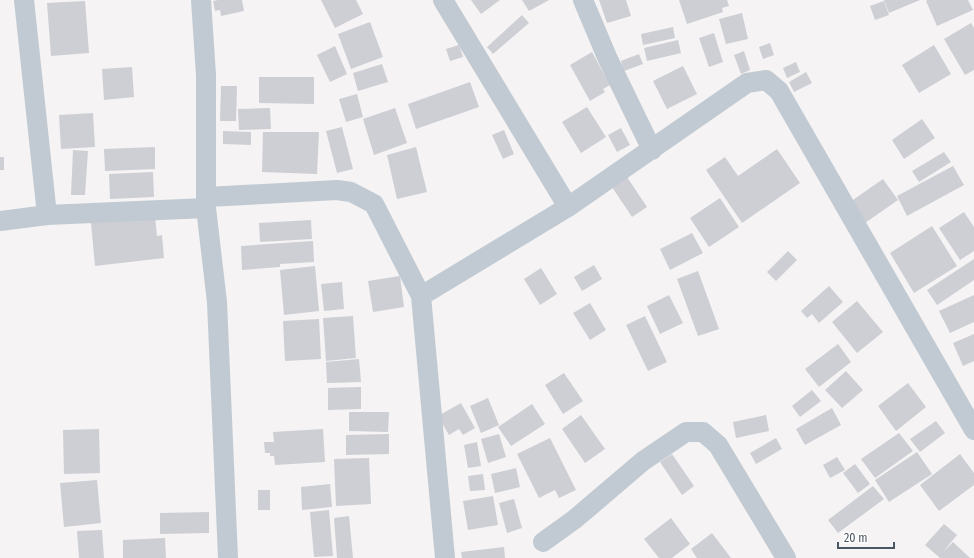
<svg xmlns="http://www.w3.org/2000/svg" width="974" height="558" font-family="'Fira Sans Condensed',sans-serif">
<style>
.building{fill:#cdcfd5}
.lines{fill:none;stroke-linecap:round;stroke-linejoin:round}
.minor{stroke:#c1cad2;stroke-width:20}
</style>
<rect width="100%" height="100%" fill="#f5f3f3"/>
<!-- building -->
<path class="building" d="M218,0H242L244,11L221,16L220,10L215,11L213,1Z
M321,0H356L363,14L335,28Z
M471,0H500L481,14Z
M522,0H549L529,11Z
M599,0H626L631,16L607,23Z
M679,0H727L729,6L722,8L723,12L687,24Z
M884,0H920L889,13Z
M928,0H968L973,10L937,26L926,1Z
M85,1L89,53L51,56L47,3Z
M884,1L889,15L875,20L870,6Z
M742,13L748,39L726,44L719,19Z
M522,15L529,23L493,54L487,47Z
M370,22L383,57L351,69L338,34Z
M971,23L974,28V70L965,75L944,39Z
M673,27L675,38L643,45L641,34Z
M714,33L723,62L709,67L699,38Z
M678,40L681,53L647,61L644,48Z
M770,43L774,55L763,59L759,47Z
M459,45L463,57L450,61L446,49Z
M934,45L951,74L919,93L902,65Z
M335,46L347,74L330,82L317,55Z
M744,51L750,70L741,74L734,55Z
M592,52L610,85L603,89L605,92L590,101L570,65Z
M639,54L643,64L624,71L621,61Z
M796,62L800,72L787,78L783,68Z
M382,64L388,82L358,91L353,73Z
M683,66L697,94L667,109L653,81Z
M132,67L134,97L104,100L102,69Z
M806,72L812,83L794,92L789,82Z
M259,77H314V104L259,103Z
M470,82L479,107L416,129L408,104Z
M221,86H237L236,121H220Z
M357,94L363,117L346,122L339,99Z
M587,107L606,137L581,153L562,122Z
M270,108L271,129L239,130L238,109Z
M395,108L407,143L374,155L363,119Z
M93,113L95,147L61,149L59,115Z
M922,119L935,138L904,159L892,140Z
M342,127L353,169L337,173L326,131Z
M621,128L630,145L617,152L608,135Z
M504,130L514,154L503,159L492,135Z
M223,131L251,132V145L223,144Z
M263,132H319L317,174L262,172Z
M155,147V169L105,171L104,149Z
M416,147L427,192L397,199L387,155Z
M777,149L800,183L742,223L706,170L725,157L738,176Z
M73,150L88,151L85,195H71Z
M944,152L951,162L919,182L912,171Z
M0,157H4V170H0Z
M953,166L964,185L907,216L897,196Z
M153,172L154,197L110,199L109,174Z
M627,177L647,207L632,217L612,187Z
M883,179L898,200L865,223L850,202Z
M720,198L739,227L709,247L690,218Z
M964,212L974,227V251L960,260L939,228Z
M155,216L157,236L162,235L164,258L95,266L91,223Z
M311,220L312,239L260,242L259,223Z
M932,226L957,266L914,293L890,253Z
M692,233L703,253L670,270L660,249Z
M313,241L314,262L280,264V267L242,270L241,246Z
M788,251L797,260L776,281L767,272Z
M974,259V280L937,305L927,290Z
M594,265L602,279L582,291L574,277Z
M315,266L319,311L284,315L280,270Z
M541,268L557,294L540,305L524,279Z
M698,271L719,329L698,336L677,279Z
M400,276L404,307L373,312L368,281Z
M342,282L344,309L324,311L321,284Z
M829,286L843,302L819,323L812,314L807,318L801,311Z
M669,295L683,323L660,334L647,306Z
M974,295V322L950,333L939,311Z
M857,301L883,332L857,353L832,322Z
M590,303L606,330L590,340L573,313Z
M353,316L356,358L326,361L323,318Z
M645,316L667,362L648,371L626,325Z
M319,319L321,359L285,361L283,321Z
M974,334V361L963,366L953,343Z
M838,344L851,362L819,387L805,369Z
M359,359L361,382L327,383L326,362Z
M846,371L863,390L842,408L825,390Z
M564,373L583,401L563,414L545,385Z
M908,383L926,407L896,431L878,406Z
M361,387V409L328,410V388Z
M812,390L821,401L800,417L792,406Z
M488,398L499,425L481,433L470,406Z
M461,403L475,428L463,435L459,429L449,435L438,416Z
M532,404L545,424L511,446L498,427Z
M832,408L841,425L805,445L796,429Z
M349,412H389L388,432L349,431Z
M581,415L605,449L585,463L562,429Z
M766,415L769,431L736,438L733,422Z
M936,421L945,433L920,452L910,439Z
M99,429L100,473L64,474L63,430Z
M323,429L325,462L275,465L274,456H270V453H265L264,442H274L273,432Z
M899,433L913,451L875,478L861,459Z
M389,434V454L346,455V435Z
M499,434L506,457L488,463L481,439Z
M550,438L576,490L559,498L555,490L539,498L517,454Z
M776,438L782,449L756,464L750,453Z
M477,442L481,466L468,468L464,445Z
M917,452L932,474L889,502L875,480Z
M672,454L694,486L682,495L660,462Z
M960,454L974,473V485L939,511L920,485Z
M837,457L845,470L830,478L823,465Z
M369,458L371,504L336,506L334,459Z
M855,464L870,484L858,493L843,473Z
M516,468L520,487L495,493L491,474Z
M483,474L485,490L470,491L468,476Z
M97,480L101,523L64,527L60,483Z
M330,484L332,507L302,510L301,487Z
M873,486L884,499L838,533L828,520Z
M258,490H270V510H258Z
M493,496L498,525L468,530L463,501Z
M514,499L522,528L507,533L499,503Z
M329,510L333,556L314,557L310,512Z
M209,512V533L160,534V513Z
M349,516L353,558H337L334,518Z
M671,518L690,544L672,558H659L644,539Z
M944,524L957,535L943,552L953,542L970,558H940L925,545Z
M102,530L104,558H79L77,531Z
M712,533L731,558H697L691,549Z
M165,538L166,558H123V540Z
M504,547L505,558H462L461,552Z"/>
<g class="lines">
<!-- minor -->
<path class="minor" d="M24,0L47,215
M201,0L206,75V208L217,302L228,558
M443,0L568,207
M583,0L607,57L652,150
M207,197L337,190L351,192L374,204L421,296L568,207L747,83L766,80L779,91L974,430
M0,221L47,215L206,208
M421,296L445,558
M543,542L575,519L643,461L686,432H703L718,445L786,558"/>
</g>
<!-- scale -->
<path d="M838 542v6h56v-6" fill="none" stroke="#4a5661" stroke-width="2"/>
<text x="844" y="542" font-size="12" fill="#4a5661" stroke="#ffffff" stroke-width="3" paint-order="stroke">20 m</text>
</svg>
